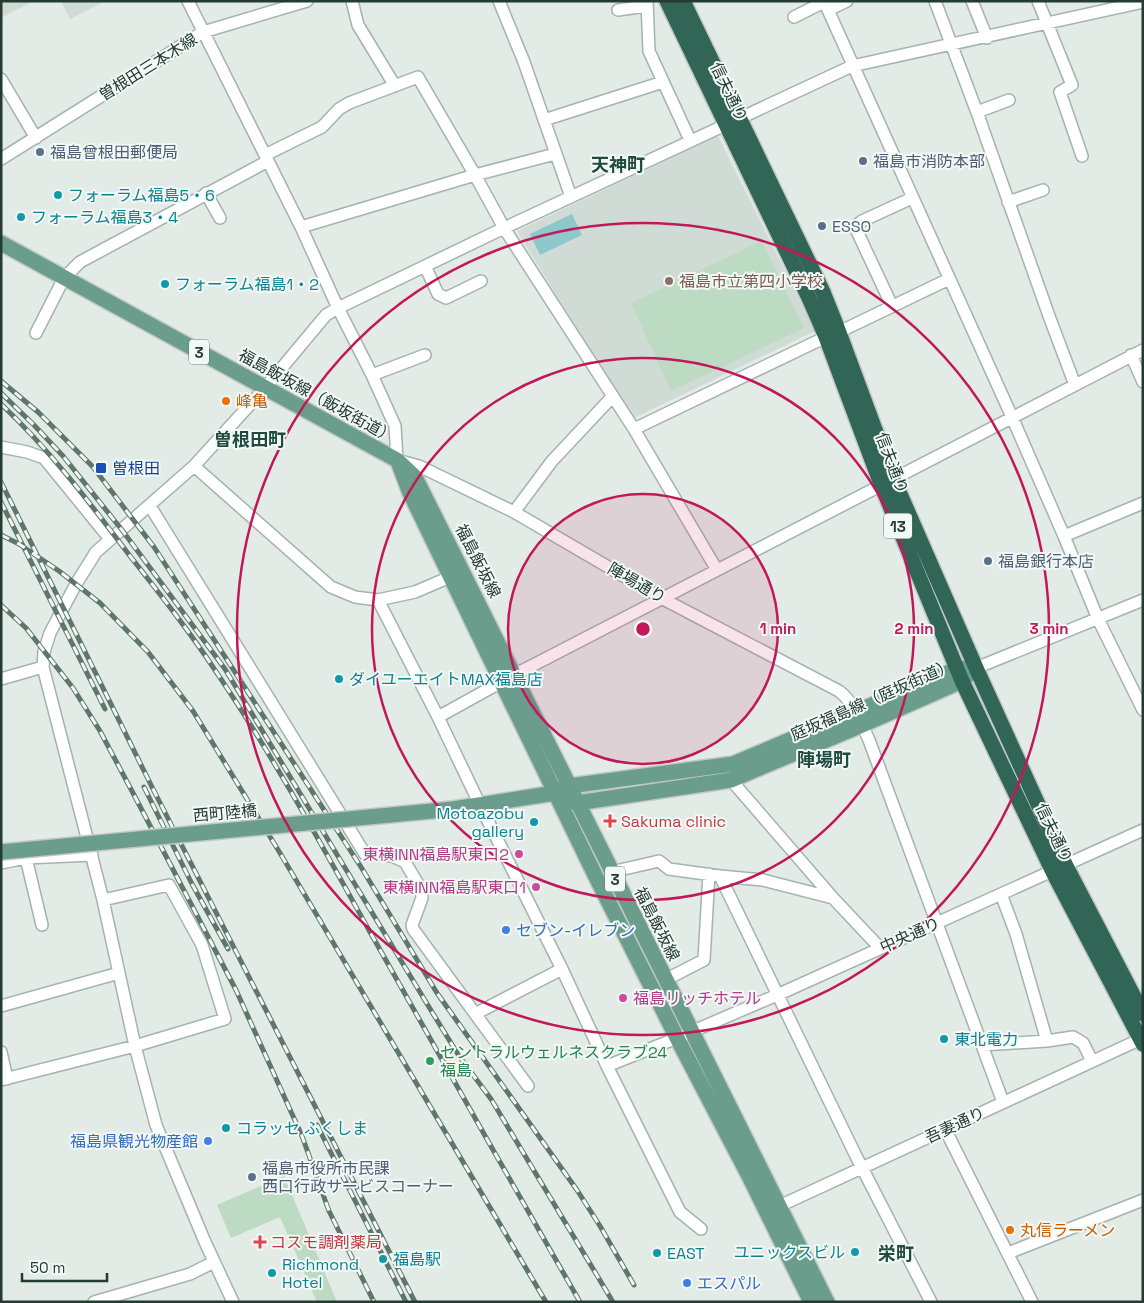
<svg xmlns="http://www.w3.org/2000/svg" width="1144" height="1303" font-family="'Space Grotesk','Noto Sans JP',sans-serif">
<style>
.built{fill:#d0dbd5}
.green{fill:#bcdbc2}
.water{fill:#8ec7cc}
.lines{fill:none;stroke-linecap:round;stroke-linejoin:round}
.minor-casing{stroke:#a5b3ad;stroke-width:14}
.major-casing{stroke:#c1c8c6;stroke-width:18}
.highway-casing{stroke:#c1c8c6;stroke-width:18}
.minor{stroke:#fff;stroke-width:11}
.major{stroke:#6a9d8c;stroke-width:15}
.highway{stroke:#316556;stroke-width:15}
.rail-casing{stroke:#5e766e;stroke-width:5}
.rail{stroke:#f2f8f5;stroke-width:3;stroke-dasharray:9;stroke-linecap:butt}
.major-bridge-casing{stroke:#c1c8c6;stroke-width:18;stroke-linecap:butt}
.major-bridge{stroke:#6a9d8c;stroke-width:15}
.ring{fill:none;stroke:#c2185b;stroke-width:2.5}
.service-dot{fill:#5c6f8a;stroke:#f2f8f5;stroke-width:2}
.culture-dot{fill:#0f9aa8;stroke:#f2f8f5;stroke-width:2}
.education-dot{fill:#8d6e63;stroke:#f2f8f5;stroke-width:2}
.food-dot{fill:#e8710a;stroke:#f2f8f5;stroke-width:2}
.transit-dot{fill:#1a4fb4;stroke:#f2f8f5;stroke-width:2}
.health-dot{fill:#e0444e;stroke:#f2f8f5;stroke-width:2}
.hotel-dot{fill:#d1479c;stroke:#f2f8f5;stroke-width:2}
.shop-dot{fill:#3f7fe0;stroke:#f2f8f5;stroke-width:2}
.leisure-dot{fill:#2e9e5b;stroke:#f2f8f5;stroke-width:2}
.labels{text-anchor:middle;dominant-baseline:central;stroke-width:4;stroke-linejoin:round;paint-order:stroke}
.shield{fill:#f2f8f5;stroke:#61746d;stroke-width:1}
.shield-label{font-size:15px;font-weight:bold;fill:#233b33}
.street-label{font-size:16px;fill:#233b33;stroke:#f2f8f5}
.service-label{font-size:16px;fill:#4e5e75;stroke:#f2f8f5;text-anchor:start}
.culture-label{font-size:16px;fill:#0d838f;stroke:#f2f8f5;text-anchor:start}
.education-label{font-size:16px;fill:#785e54;stroke:#f2f8f5;text-anchor:start}
.food-label{font-size:16px;fill:#c56008;stroke:#f2f8f5;text-anchor:start}
.transit-label{font-size:16px;fill:#164399;stroke:#f2f8f5;text-anchor:start}
.health-label{font-size:16px;fill:#be3a42;stroke:#f2f8f5;text-anchor:start}
.hotel-label{font-size:16px;fill:#b23c85;stroke:#f2f8f5;text-anchor:end}
.shop-label{font-size:16px;fill:#366cbe;stroke:#f2f8f5;text-anchor:start}
.leisure-label{font-size:16px;fill:#27864d;stroke:#f2f8f5;text-anchor:start}
.neighbourhood-label{font-size:18px;font-weight:bold;fill:#214b3e;stroke:#f2f8f5}
.centre{fill:#c2185b;stroke:#f2f8f5;stroke-width:2.5}
.ring-label{font-size:15px;text-anchor:middle;font-weight:bold;fill:#c2185b;stroke:#f2f8f5;stroke-width:4;stroke-linejoin:round;paint-order:stroke}
</style>
<rect width="100%" height="100%" fill="#e2ebe6"/>
<!-- built -->
<path class="built" d="M1,1H34L1,18Z
M61,1H105L70,19Z
M718,136L815,331L632,419L517,231Z"/>
<!-- green -->
<path class="green" d="M762,241L804,328L671,391L631,303Z
M284,1176L337,1302H317L280,1217L231,1238L217,1205Z"/>
<!-- water -->
<path class="water" d="M572,214L582,235L540,255L530,234Z"/>
<g class="lines">
<defs>
<path id="minor" d="M188,1L301,227L338,308L372,375L395,426L397,460L419,466L514,512L663,599L839,691C855,703 861,723 869,740L1003,1102
M352,1L358,25L395,86
M499,1L524,62L571,197
M647,1L649,51L690,140
M824,1L1012,417L1064,536L1098,619L1143,710
M935,1L978,115L1049,316L1075,385
M972,1L987,38
M1038,1L1072,85L1060,92L1082,156
M618,10L646,6
M828,10L847,1
M794,17L824,2
M1,79L36,138
M977,112L1009,100
M544,120L663,82
M265,155L322,127L339,109L349,103L418,77L475,175L504,228L634,429L717,570
M1,159L203,32L307,1
M206,193L220,218
M1008,202L1043,190
M301,227L475,175L555,154
M425,266L438,294L446,298L481,281
M892,306L856,229L857,225L862,221L912,198
M839,332L949,279
M36,333L64,278L80,262L268,161
M1131,355L1143,382
M372,375L425,355
M634,429L826,337
M1,447L27,452L44,458L110,539
M194,466L331,587L355,597L378,600L415,592L457,574
M150,506L365,854L392,856L405,862L421,889L422,898L412,925L413,929L528,1086
M514,512L552,461L613,396
M1064,536L1143,503
M378,600L438,717L480,805L562,969L607,1066L680,1212L701,1229
M976,668L1143,600
M1,679L43,667
M438,717L514,675L1143,350
M731,780L833,898L880,948
M26,858L42,925
M1,863L26,858L92,855
M611,872L659,861L669,869L720,876L763,880L833,898
M720,876L855,1154L931,1302
M1001,894L1016,934L1047,1041
M665,980L704,960L709,874
M1,1006L119,973
M475,1014L562,969
M982,1045L1047,1041L1073,1037L1083,1043L1092,1061
M1,1052L7,1079
M607,1066L677,1038L777,995L1143,830
M1,1080L135,1046L225,1019L202,945L169,885L103,900
M945,1129L1032,1302
M773,1209L1143,1038
M1008,1253L1143,1200
M94,1302L190,1274L214,1262
M233,1302L205,1242L156,1125L135,1046L103,900L43,667L44,652L50,633L76,584L96,552L194,466L265,388L326,315L338,308L504,228L852,66L1143,2"/>
<path id="major" d="M1,243L397,460L415,477L827,1302
M399,464L410,493L595,875L677,1038L749,1176L811,1302
M570,800L577,803L731,780L862,725L962,681L971,672
M453,809L555,793L569,786L733,764L957,669L976,668"/>
<path id="highway" d="M667,1L809,298L826,337L881,484L962,681L1053,872L1143,1044
M683,1L823,292L837,327L893,478L976,668L1066,866L1143,1014"/>
</defs>
<!-- minor casing -->
<use href="#minor" class="minor-casing"/>
<!-- major casing -->
<use href="#major" class="major-casing"/>
<!-- highway casing -->
<use href="#highway" class="highway-casing"/>
<!-- minor -->
<use href="#minor" class="minor"/>
<!-- major -->
<use href="#major" class="major"/>
<!-- highway -->
<use href="#highway" class="highway"/>
<defs>
<path id="rail" d="M1,381L38,412L93,467L154,547L361,867L437,993L577,1190L600,1226L634,1285
M1,393L34,425L63,456L122,530L225,669L432,1012L459,1056L491,1099L613,1302
M1,404C50,450 90,503 130,556C160,594 190,632 217,673C273,756 321,844 370,932C440,1056 509,1179 580,1302
M1,482L152,787L415,1302
M1,502L105,709
M1,535L19,544L59,571L100,603L148,652L193,711L280,853L546,1302
M1,605L26,628L73,688L100,731L133,793L236,990L302,1136L329,1211L374,1302
M144,787L192,884L228,949
M317,1125L406,1302"/>
</defs>
<!-- rail casing -->
<use href="#rail" class="rail-casing"/>
<!-- rail -->
<use href="#rail" class="rail"/>
<defs>
<path id="major-bridge" d="M1,852L453,809"/>
</defs>
<!-- major-bridge casing -->
<use href="#major-bridge" class="major-bridge-casing"/>
<!-- major-bridge -->
<use href="#major-bridge" class="major-bridge"/>
</g>
<!-- distance rings -->
<circle cx="643" cy="629" r="135" fill="#c2185b" fill-opacity=".12"/>
<g class="ring">
<circle cx="643" cy="629" r="135"/>
<circle cx="643" cy="629" r="271"/>
<circle cx="643" cy="629" r="406"/>
</g>
<!-- markers -->
<g class="service-dot">
<circle cx="40" cy="152" r="5"/>
<circle cx="863" cy="161" r="5"/>
<circle cx="822" cy="226" r="5"/>
<circle cx="988" cy="561" r="5"/>
<circle cx="252" cy="1177" r="5"/>
</g>
<g class="culture-dot">
<circle cx="58" cy="195" r="5"/>
<circle cx="21" cy="217" r="5"/>
<circle cx="165" cy="284" r="5"/>
<circle cx="339" cy="679" r="5"/>
<circle cx="534" cy="822" r="5"/>
<circle cx="944" cy="1039" r="5"/>
<circle cx="226" cy="1128" r="5"/>
<circle cx="855" cy="1252" r="5"/>
<circle cx="657" cy="1253" r="5"/>
<circle cx="383" cy="1259" r="5"/>
<circle cx="272" cy="1273" r="5"/>
</g>
<circle class="education-dot" cx="669" cy="281" r="5"/>
<g class="food-dot">
<circle cx="226" cy="401" r="5"/>
<circle cx="1010" cy="1230" r="5"/>
</g>
<rect class="transit-dot" x="95" y="462" width="12" height="12" rx="2.5"/>
<g class="health-dot">
<path d="M607.5 813.5h5v5h5v5h-5v5h-5v-5h-5v-5h5z"/>
<path d="M257.5 1234.5h5v5h5v5h-5v5h-5v-5h-5v-5h5z"/>
</g>
<g class="hotel-dot">
<circle cx="519" cy="854" r="5"/>
<circle cx="536" cy="887" r="5"/>
<circle cx="623" cy="998" r="5"/>
</g>
<g class="shop-dot">
<circle cx="506" cy="930" r="5"/>
<circle cx="208" cy="1141" r="5"/>
<circle cx="687" cy="1283" r="5"/>
</g>
<circle class="leisure-dot" cx="430" cy="1061" r="5"/>
<g class="labels">
<!-- shield labels -->
<g class="shield">
<rect x="189" y="339.5" width="20" height="25" rx="4"/>
<rect x="884" y="513.5" width="28" height="25" rx="4"/>
<rect x="605" y="866.5" width="20" height="25" rx="4"/>
</g>
<g class="shield-label">
<text x="199" y="352">3</text>
<text x="898" y="526">13</text>
<text x="615" y="879">3</text>
</g>
<!-- street labels -->
<g class="street-label">
<text transform="translate(148 67) rotate(-32)">曽根田三本木線</text>
<text transform="translate(729 92) rotate(64)">信夫通り</text>
<text transform="translate(317 396) rotate(29)">福島飯坂線（飯坂街道）</text>
<text transform="translate(892 463) rotate(69)">信夫通り</text>
<text transform="translate(478 561) rotate(63)">福島飯坂線</text>
<text transform="translate(637 583) rotate(30)">陣場通り</text>
<text transform="translate(872 700) rotate(-24)">庭坂福島線（庭坂街道）</text>
<text transform="translate(225 813) rotate(-5)">西町陸橋</text>
<text transform="translate(1054 833) rotate(64)">信夫通り</text>
<text transform="translate(657 924) rotate(63)">福島飯坂線</text>
<text transform="translate(910 935) rotate(-24)">中央通り</text>
<text transform="translate(955 1125) rotate(-25)">吾妻通り</text>
</g>
<!-- service labels -->
<g class="service-label">
<text x="50" y="152">福島曾根田郵便局</text>
<text x="873" y="161">福島市消防本部</text>
<text x="832" y="226">ESSO</text>
<text x="998" y="561">福島銀行本店</text>
<text x="262" y="1168">福島市役所市民課<tspan x="262" dy="18">西口行政サービスコーナー</tspan></text>
</g>
<!-- culture labels -->
<g class="culture-label">
<text x="68" y="195">フォーラム福島5・6</text>
<text x="31" y="217">フォーラム福島3・4</text>
<text x="175" y="284">フォーラム福島1・2</text>
<text x="349" y="679">ダイユーエイトMAX福島店</text>
<text x="524" y="813" text-anchor="end">Motoazobu<tspan x="524" dy="18">gallery</tspan></text>
<text x="954" y="1039">東北電力</text>
<text x="236" y="1128">コラッセ ふくしま</text>
<text x="845" y="1252" text-anchor="end">ユニックスビル</text>
<text x="667" y="1253">EAST</text>
<text x="393" y="1259">福島駅</text>
<text x="282" y="1264">Richmond<tspan x="282" dy="18">Hotel</tspan></text>
</g>
<!-- education labels -->
<g class="education-label">
<text x="679" y="281">福島市立第四小学校</text>
</g>
<!-- food labels -->
<g class="food-label">
<text x="236" y="401">峰亀</text>
<text x="1020" y="1230">丸信ラーメン</text>
</g>
<!-- transit labels -->
<g class="transit-label">
<text x="112" y="468">曽根田</text>
</g>
<!-- health labels -->
<g class="health-label">
<text x="621" y="821">Sakuma clinic</text>
<text x="270" y="1242">コスモ調剤薬局</text>
</g>
<!-- hotel labels -->
<g class="hotel-label">
<text x="509" y="854">東横INN福島駅東口2</text>
<text x="526" y="887">東横INN福島駅東口1</text>
<text x="633" y="998" text-anchor="start">福島リッチホテル</text>
</g>
<!-- shop labels -->
<g class="shop-label">
<text x="516" y="930">セブン-イレブン</text>
<text x="198" y="1141" text-anchor="end">福島県観光物産館</text>
<text x="697" y="1283">エスパル</text>
</g>
<!-- leisure labels -->
<g class="leisure-label">
<text x="440" y="1052">セントラルウェルネスクラブ24<tspan x="440" dy="18">福島</tspan></text>
</g>
<!-- neighbourhood labels -->
<g class="neighbourhood-label">
<text x="618" y="164">天神町</text>
<text x="250" y="439">曽根田町</text>
<text x="824" y="759">陣場町</text>
<text x="896" y="1253">栄町</text>
</g>
</g>
<circle cx="643" cy="629" r="8" class="centre"/>
<g class="ring-label">
<text x="778" y="634">1 min</text>
<text x="914" y="634">2 min</text>
<text x="1049" y="634">3 min</text>
</g>
<!-- border -->
<rect width="1144" height="1303" fill="none" stroke="#233b33" stroke-width="5"/>
<!-- scale -->
<path d="M22 1273v8h85v-8" fill="none" stroke="#233b33" stroke-width="2.5"/>
<text x="30" y="1273" font-size="15" fill="#233b33" stroke="#f2f8f5" stroke-width="4" paint-order="stroke">50 m</text>
</svg>
